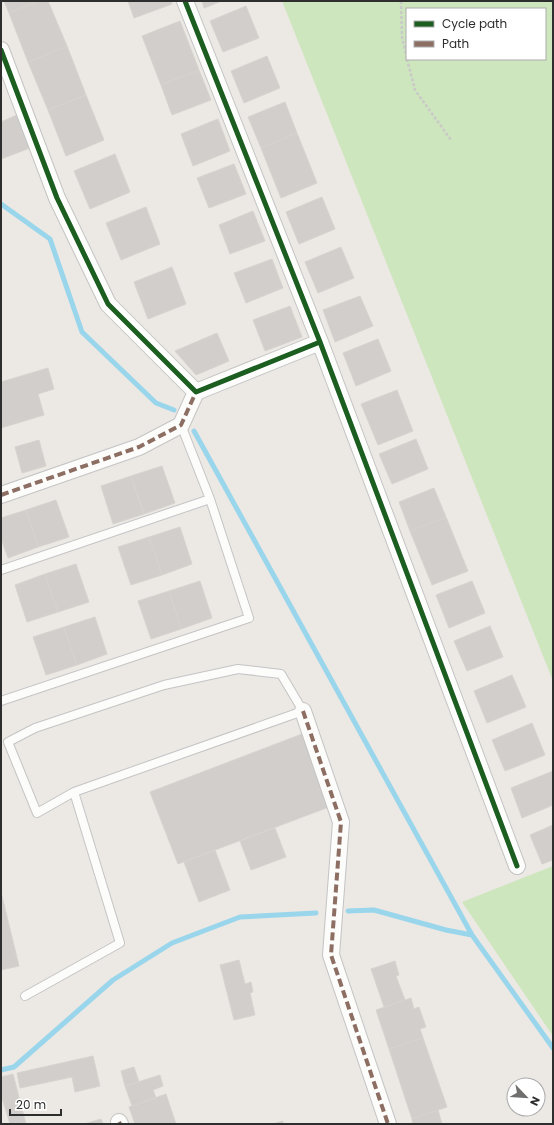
<svg xmlns="http://www.w3.org/2000/svg" width="554" height="1125" font-family="Poppins,sans-serif">
<style>
.green{fill:#cee6be;fill-rule:evenodd}
.lines{fill:none;stroke-linecap:round;stroke-linejoin:round}
.stream{stroke:#99d6ec;stroke-width:5}
.building{fill:#d1cecb;stroke:#d7d4d0}
.lane-casing{stroke:#c5c4c5;stroke-width:10}
.street-casing{stroke:#c5c4c5;stroke-width:18}
.path{stroke:#c9c9c8;stroke-width:2.5;stroke-dasharray:3 2;stroke-linecap:butt}
.lane{stroke:#fcfcfb;stroke-width:8}
.street{stroke:#fcfcfb;stroke-width:16}
.quiet{stroke:#8d6e63;stroke-width:4;stroke-dasharray:8 4;stroke-linecap:butt}
.cycleway-casing{stroke:#fff;stroke-width:8}
.cycleway{stroke:#1b5e20;stroke-width:5}
</style>
<rect width="100%" height="100%" fill="#ece8e4"/>
<!-- green -->
<path class="green" d="M282,1H553V681ZM407,9H545V59H407Z
M553,866V1036L462,902Z"/>
<g class="lines">
<!-- stream -->
<path class="stream" d="M1,204L50,239L82,332L156,403L174,410
M194,431L472,935L553,1048
M348,911L374,910L446,930L472,935
M1,1070L14,1067L113,980L172,943L240,917L316,913"/>
</g>
<!-- building -->
<path class="building" d="M4,1H40L9,13Z
M40,1H48L67,46L28,62L9,13Z
M128,1H171L172,4L134,18Z
M202,1H222L204,8Z
M246,6L259,38L223,52L210,21Z
M180,21L199,70L161,85L142,36Z
M67,46L86,95L48,110L28,62Z
M267,56L280,88L244,103L231,71Z
M199,70L211,100L172,115L161,85Z
M86,95L104,140L66,156L48,110Z
M285,102L297,133L261,148L248,117Z
M17,115L30,148L1,159V122Z
M218,119L230,151L193,166L181,134Z
M297,133L317,183L281,198L261,148Z
M115,154L130,192L90,209L74,171Z
M234,164L246,194L209,208L197,178Z
M322,197L335,229L299,244L286,212Z
M146,207L160,244L121,260L106,223Z
M253,211L265,241L230,254L219,225Z
M341,247L354,278L318,293L305,262Z
M272,259L283,288L246,303L234,273Z
M172,267L186,304L148,319L134,282Z
M360,296L373,326L335,342L323,310Z
M290,306L302,337L265,351L253,320Z
M217,333L229,361L196,375L175,351Z
M378,339L391,371L356,386L343,353Z
M48,368L54,389L38,394L44,415L1,428V382Z
M397,390L413,431L378,445L361,404Z
M416,439L428,469L392,484L379,454Z
M39,440L46,466L22,473L15,447Z
M162,466L175,503L144,514L131,476Z
M131,476L144,514L113,524L101,486Z
M434,488L446,517L410,531L399,502Z
M56,500L69,537L38,547L26,510Z
M26,510L38,547L8,558L1,538V518Z
M446,517L468,571L432,585L410,531Z
M180,527L192,564L162,575L149,537Z
M149,537L162,575L131,585L118,547Z
M76,564L89,602L58,612L45,574Z
M45,574L58,612L27,622L15,585Z
M200,581L212,618L181,629L169,591Z
M472,581L485,613L449,628L436,595Z
M169,591L181,629L151,639L138,601Z
M95,617L107,654L77,665L64,627Z
M490,626L503,657L467,671L454,641Z
M64,627L77,665L46,675L33,637Z
M512,675L526,707L487,723L474,691Z
M532,723L545,755L505,771L492,740Z
M302,734L329,807L178,864L150,792Z
M553,771V805L522,818L511,788Z
M553,825V860L542,864L530,835Z
M275,828L286,857L251,870L240,841Z
M215,850L230,890L199,902L184,862Z
M1,892L19,966L1,970Z
M239,960L245,984L251,982L253,992L250,993L255,1015L234,1020L220,965Z
M395,961L399,975L396,976L405,1000L384,1007L371,969Z
M411,998L414,1009L419,1007L426,1027L420,1029L423,1038L389,1049L376,1010Z
M423,1038L447,1107L412,1119L389,1049Z
M93,1056L100,1086L75,1092L72,1077L20,1088L17,1073Z
M134,1067L139,1082L125,1086L121,1071Z
M13,1074L26,1124H10L2,1098H1V1077Z
M160,1075L163,1086L153,1090L156,1098L132,1106L125,1086Z
M166,1094L176,1124H135L129,1107Z
M438,1110L442,1124H413L412,1119Z
M101,1119L103,1124H84Z
M283,1121V1124H272Z"/>
<g class="lines">
<defs>
<path id="lane" d="M1,570L210,499
M1,701L249,618L210,499L181,425
M25,996L120,943L74,792L303,711L281,674L238,669L164,685L35,728L8,742L37,813L74,792"/>
<path id="street" d="M185,1L320,342L517,866
M1,50L57,198L108,304L196,392L320,342
M1,495L139,447L181,425L196,392
M303,711L341,822L331,955L388,1124
M119,1122L120,1124"/>
</defs>
<!-- lane casing -->
<use href="#lane" class="lane-casing"/>
<!-- street casing -->
<use href="#street" class="street-casing"/>
<!-- path -->
<path class="path" d="M401,1L402,37L407,58
M407,59L415,90L451,140"/>
<!-- lane -->
<use href="#lane" class="lane"/>
<!-- street -->
<use href="#street" class="street"/>
<!-- quiet -->
<path class="quiet" d="M1,495L139,447L181,425L196,392
M303,711L341,822L331,955L388,1124
M119,1122L120,1124"/>
<defs>
<path id="cycleway" d="M185,1L320,342L517,866
M1,50L57,198L108,304L196,392L320,342"/>
</defs>
<!-- cycleway casing -->
<use href="#cycleway" class="cycleway-casing"/>
<!-- cycleway -->
<use href="#cycleway" class="cycleway"/>
</g>
<!-- border -->
<rect width="554" height="1125" fill="none" stroke="#2e2e2e" stroke-width="4"/>
<!-- legend -->
<rect x="406" y="8" width="140" height="52" fill="#ffffff" stroke="#ababab"/>
<rect x="414" y="21" width="20" height="6" fill="#1b5e20" stroke="#ababab"/>
<text x="442" y="28" font-size="12" fill="#2e2e2e">Cycle path</text>
<rect x="414" y="41" width="20" height="6" fill="#8d6e63" stroke="#ababab"/>
<text x="442" y="48" font-size="12" fill="#2e2e2e">Path</text>
<!-- north arrow -->
<g transform="translate(526 1097) rotate(115)"><circle r="19" fill="#ffffff" stroke="#ababab"/>
<path d="M0-3L7 15L0 10L-7 15Z" fill="#706f6e"/>
<text y="-6" font-size="11" font-weight="bold" text-anchor="middle" fill="#2e2e2e">N</text>
</g>
<!-- scale -->
<path d="M10 1109v6h51v-6" fill="none" stroke="#2e2e2e" stroke-width="2"/>
<text x="16" y="1109" font-size="12" fill="#2e2e2e" stroke="#ffffff" stroke-width="3" paint-order="stroke">20 m</text>
</svg>
